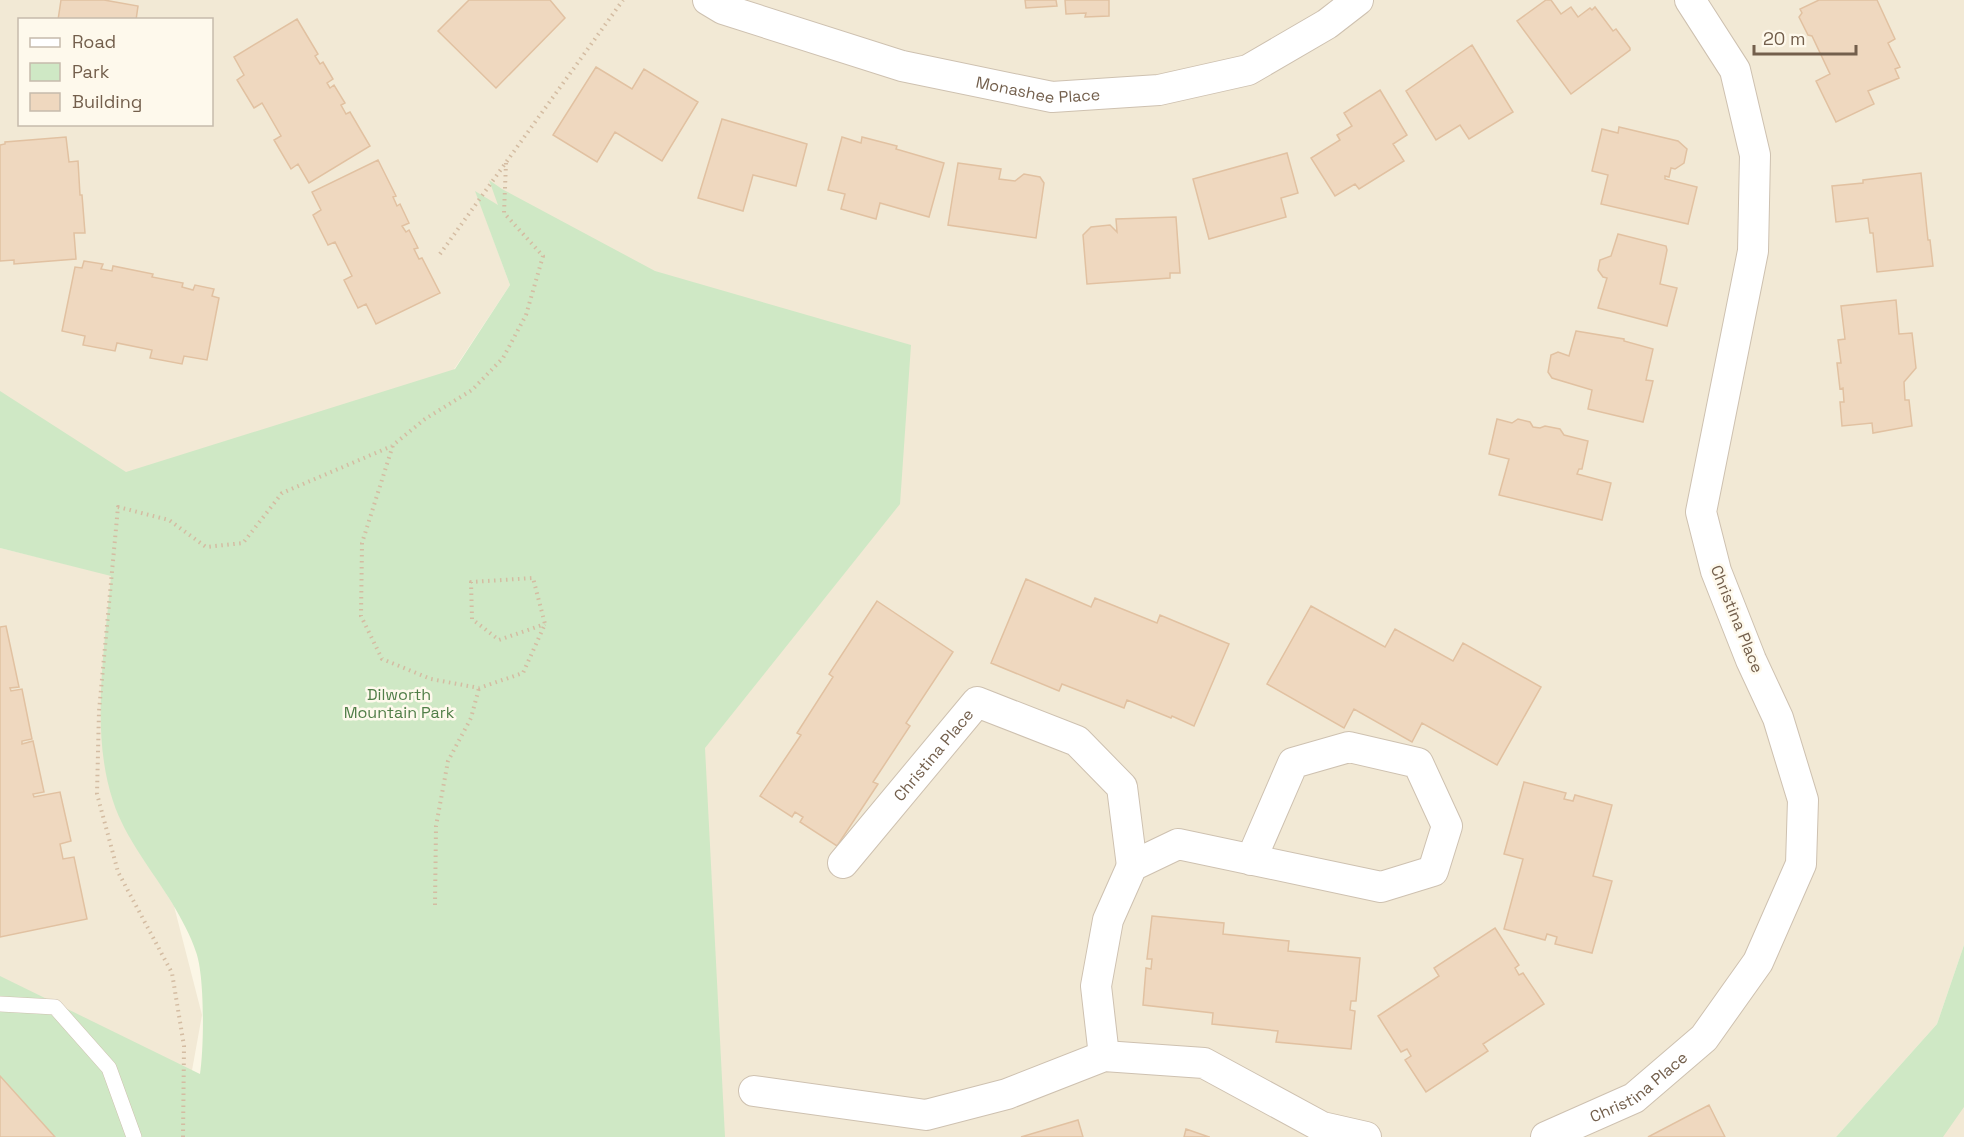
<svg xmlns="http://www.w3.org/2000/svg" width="1964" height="1137" font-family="'Space Grotesk',sans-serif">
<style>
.residential{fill:#f2e9d5;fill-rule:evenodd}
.green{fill:#cfe8c5}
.building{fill:#efd8bf;stroke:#e1c1a1;stroke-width:1.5}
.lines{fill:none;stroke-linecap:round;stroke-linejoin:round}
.service-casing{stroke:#cec1b0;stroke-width:16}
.minor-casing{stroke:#cec1b0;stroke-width:32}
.path{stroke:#d4bca2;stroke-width:4;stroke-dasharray:1.5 4.5;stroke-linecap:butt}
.service{stroke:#fff;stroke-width:15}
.minor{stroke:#fff;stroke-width:30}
.labels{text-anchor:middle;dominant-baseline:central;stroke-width:5;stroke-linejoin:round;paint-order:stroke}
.street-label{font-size:16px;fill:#735f4c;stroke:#fef9ec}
.park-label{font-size:16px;fill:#517e48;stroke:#fef9ec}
</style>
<rect width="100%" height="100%" fill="#fbf6e6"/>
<!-- residential -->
<path class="residential" d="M0,0H1964V945L1937,1024L1836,1137H710L641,281L488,200L476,192L510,285L449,377L112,483L0,411ZM20,20H212V124H20Z
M0,548L111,575L131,838L174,906L202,1015L180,1137H0Z
M1964,1097V1137H1937Z"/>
<!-- green -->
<path class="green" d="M489,180L502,189L655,271L911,345L900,504L705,748L725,1137H0V976L200,1074C204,1049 205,976 196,952C191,936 181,918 172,903C152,870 125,838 113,801C90,732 105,647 111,576L0,548V391L126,472L455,369L510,285L475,191L498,205Z
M1964,945V1107L1943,1137H1836L1937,1024Z"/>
<!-- building -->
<path class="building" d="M61,0H104L138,6L136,20H58Z
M469,0H550L565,18L496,88L438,31Z
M1025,0H1056L1057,6L1026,8Z
M1065,0H1109V16L1085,17L1086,13L1066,14Z
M1546,0H1551L1561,14L1571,7L1578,17L1590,8L1592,10L1595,7L1613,31L1616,29L1630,48V50L1571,94L1517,21Z
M1819,0H1877L1895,39L1888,43L1900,67L1895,69L1899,78L1868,91L1874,104L1836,122L1816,81L1830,74L1812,36L1808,35L1799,17L1802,13L1800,9Z
M297,19L318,54L315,56L320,64L323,62L333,79L327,83L330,88L334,85L345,103L341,105L346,114L350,112L370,146L309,183L298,164L291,169L274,140L281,136L262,103L254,108L237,80L244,75L234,57Z
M1472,45L1513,112L1469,139L1460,125L1436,140L1406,91Z
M596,67L632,89L644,69L698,102L662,161L615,132L597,162L553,135Z
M1380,90L1407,135L1393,144L1404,161L1359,189L1355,184L1335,196L1311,158L1340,140L1337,135L1352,126L1344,113Z
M722,119L807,144L796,186L753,175L743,211L698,198Z
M1619,127L1678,141L1687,149L1684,163L1675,169L1671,168L1669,177L1665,176V179L1697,187L1688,224L1601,204L1608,175L1592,171L1602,129L1618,133Z
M66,137L69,162L78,161L80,195H82L85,233H74L76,259L14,264V260L0,261V145L5,144V142Z
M842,137L861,143L862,137L897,146L896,149L944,163L929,217L880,203L876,219L841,209L845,194L828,190Z
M1287,153L1298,193L1281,198L1286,217L1209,239L1193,179Z
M378,160L396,196L393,197L397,206L400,204L409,223L402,226L406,232L409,230L418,248L414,249L419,259L422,258L440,293L376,324L366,304L358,308L344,280L352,276L335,242L328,245L313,215L321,210L312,192Z
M958,163L1001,169L999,179L1015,181L1024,174L1040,177L1044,183L1036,238L948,225Z
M1921,173L1928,240H1930L1933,266L1877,272L1873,233H1870L1868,218L1836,222L1832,186L1863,183V180Z
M1176,217L1180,273H1170V278L1087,284L1083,235L1091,227L1110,225L1117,232L1116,219Z
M1618,234L1666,246L1667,250L1660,284L1677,288L1667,326L1598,308L1607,278L1603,277L1598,270L1600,260L1611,256Z
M84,261L103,264L101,269L112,271L113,266L153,274L152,277L183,283L182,287L193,290L195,285L214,289L212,296L219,298L207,360L184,356L182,364L150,358L152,350L117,343L115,351L83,345L85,336L62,331L75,267L82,268Z
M1896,300L1899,334L1912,333L1916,368L1904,382L1905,400H1909L1912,426L1873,433L1872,423L1842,426L1840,402H1844L1843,388L1840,389L1837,363H1841L1838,340L1845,339L1841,306Z
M1576,331L1624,339V341L1653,349L1646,380L1653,381L1643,422L1588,409L1592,390L1552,378L1548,372L1551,355L1558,352L1569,356Z
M1497,419L1512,423L1518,419L1530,422L1533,427L1540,428L1545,426L1560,429L1564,435L1588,441L1582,469H1579L1577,474L1611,483L1602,520L1499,495L1509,459L1489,454Z
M1026,579L1091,607L1095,598L1157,623L1160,615L1229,644L1194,726L1172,716L1171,718L1127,700L1124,708L1062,684L1059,691L991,663Z
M877,601L953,652L906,723L910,726L873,782L878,784L837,846L800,822L803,817L795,812L792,817L760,796L801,735L797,733L833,677L829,674Z
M1311,606L1385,647L1395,629L1453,661L1463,643L1541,687L1497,765L1422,723L1412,742L1354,709L1344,728L1267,684Z
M6,626L19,687L10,688L11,691L22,689L32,739L22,741V744L33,741L44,792L33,794L34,797L60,792L71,841L60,844L63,859L74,857L87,919L0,937V627Z
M1524,782L1566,793L1564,799L1573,801L1575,795L1612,805L1593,876L1612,881L1592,953L1555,944L1557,937L1547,934L1545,940L1504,929L1523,859L1504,854Z
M1152,916L1224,923L1223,934L1289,941L1288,951L1360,958L1356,1001H1351L1350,1010L1355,1011L1351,1049L1276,1042L1278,1031L1212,1024L1213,1013L1143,1005L1146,968L1151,969L1152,959H1147Z
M1495,928L1519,965L1515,968L1519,975L1523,973L1544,1004L1483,1044L1488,1051L1426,1092L1405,1060L1411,1056L1407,1049L1401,1052L1378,1016L1439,976L1434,968Z
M0,1076L55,1137H0Z
M1709,1105L1725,1137H1648Z
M1078,1120L1083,1137H1021Z
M1186,1129L1209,1137H1210H1184Z"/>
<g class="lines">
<defs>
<path id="service" d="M0,1004L55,1007L109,1068L134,1137"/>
<g id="minor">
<path id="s1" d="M708,0L723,9L902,66L1052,97L1159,90L1248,70L1327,24L1358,0"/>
<path id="s2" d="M843,863L977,702L1077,741L1122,787L1132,866"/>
<path d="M1104,1056L1096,986L1108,920L1132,866L1178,844L1381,887L1433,871L1447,826L1418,763L1349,747L1293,763L1251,860"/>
<path d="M754,1091L926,1115L1007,1094L1104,1056L1204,1063L1322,1127L1366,1137"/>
<path id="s3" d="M1546,1137L1634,1098L1704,1038L1758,962L1801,864L1803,800L1778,718L1751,660L1716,571L1701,512L1753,251L1755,155L1735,70L1690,0"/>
</g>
</defs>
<!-- service casing -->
<use href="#service" class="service-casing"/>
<!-- minor casing -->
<use href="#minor" class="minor-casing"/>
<!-- path -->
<path class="path" d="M506,163L504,213L543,256L526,315L503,358L472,390L425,419L393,445L362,543L361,616L382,659L431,679L479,688L523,673L545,624L533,578L471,582L472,619L499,640L545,624
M440,254L623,0
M435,905L436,826L448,761L471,718L479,688
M183,1137L184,1046L172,973L118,872L97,794L99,711L118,507L169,520L206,547L243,543L282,493L392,446"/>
<!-- service -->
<use href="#service" class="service"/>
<!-- minor -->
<use href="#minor" class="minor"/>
</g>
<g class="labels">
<!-- street labels -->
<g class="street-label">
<text stroke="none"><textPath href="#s1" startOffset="344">Monashee Place</textPath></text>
<text transform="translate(1737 619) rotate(68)">Christina Place</text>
<text stroke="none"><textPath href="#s2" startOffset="141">Christina Place</textPath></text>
<text stroke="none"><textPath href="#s3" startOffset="106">Christina Place</textPath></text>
</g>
<!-- park labels -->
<g class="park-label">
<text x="399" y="694">Dilworth<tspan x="399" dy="18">Mountain Park</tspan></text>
</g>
</g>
<!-- legend -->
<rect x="18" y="18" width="195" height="108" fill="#fef9ec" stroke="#c6bbac" stroke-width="1.5"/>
<rect x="30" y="38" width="30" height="9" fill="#ffffff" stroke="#c6bbac" stroke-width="1.5"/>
<text x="72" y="48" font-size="18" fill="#735f4c">Road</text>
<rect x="30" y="63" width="30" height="18" fill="#cfe8c5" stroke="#c6bbac" stroke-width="1.5"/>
<text x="72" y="78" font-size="18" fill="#735f4c">Park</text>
<rect x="30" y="93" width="30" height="18" fill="#efd8bf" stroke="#c6bbac" stroke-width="1.5"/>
<text x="72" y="108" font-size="18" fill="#735f4c">Building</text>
<!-- scale -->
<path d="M1754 45v9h102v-9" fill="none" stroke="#735f4c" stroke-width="3"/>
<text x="1763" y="45" font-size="18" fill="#735f4c" stroke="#fef9ec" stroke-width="4.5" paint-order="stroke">20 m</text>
</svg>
